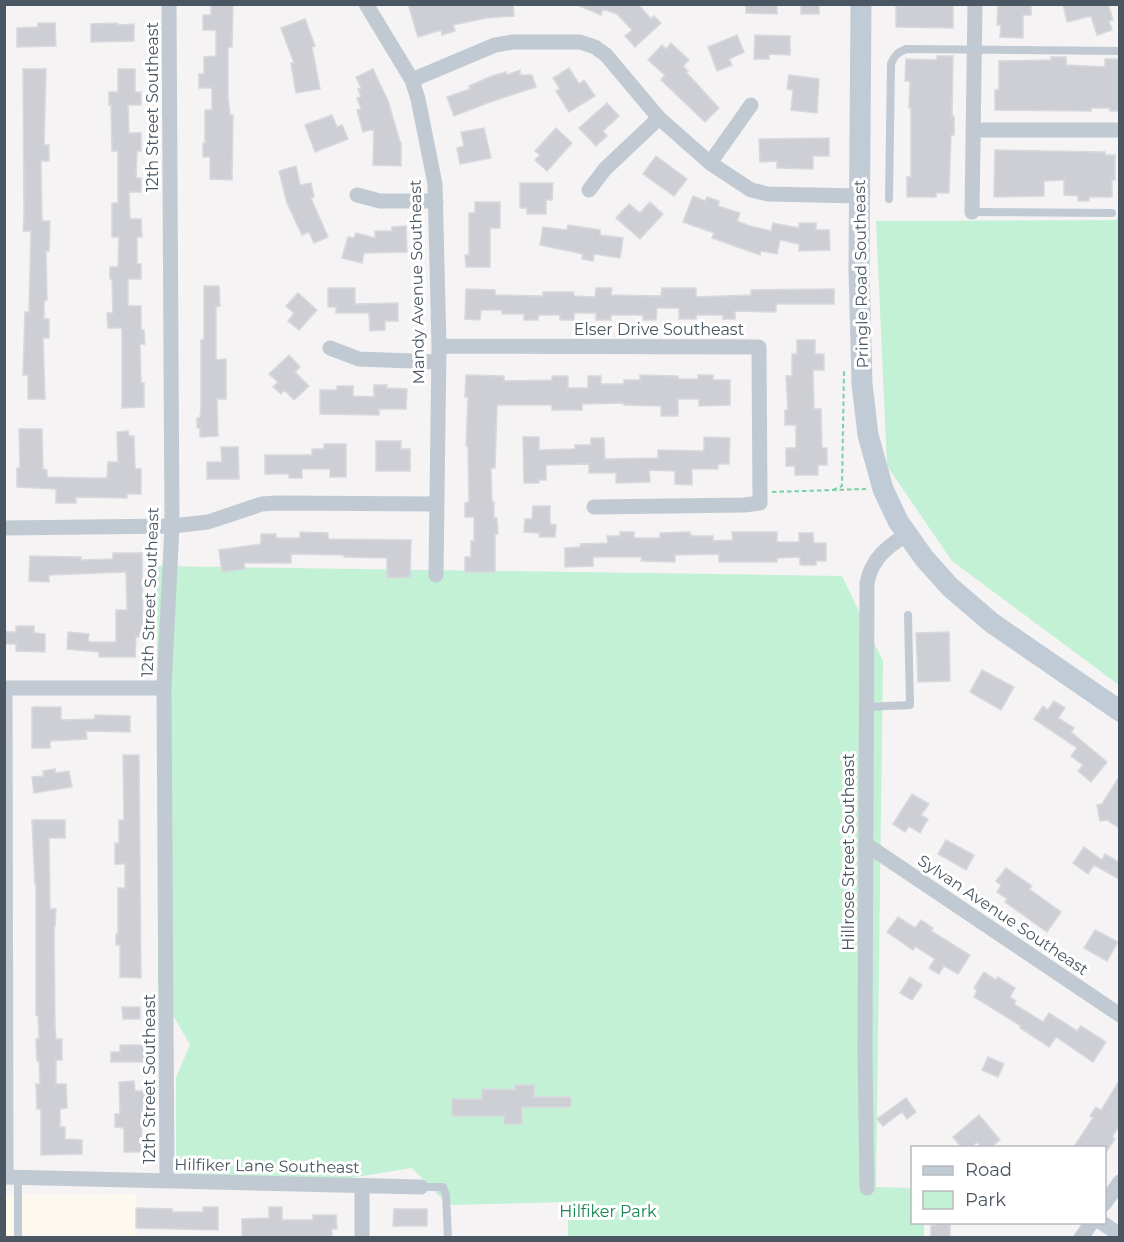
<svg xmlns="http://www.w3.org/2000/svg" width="1124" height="1242" font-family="Montserrat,sans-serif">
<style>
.commercial{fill:#fdf9ef}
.green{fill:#c3f1d5}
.building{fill:#cdcfd5;stroke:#d7d9de;stroke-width:1.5}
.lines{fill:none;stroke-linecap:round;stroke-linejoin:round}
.path{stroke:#7ad0a6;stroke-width:2;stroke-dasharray:4.5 3;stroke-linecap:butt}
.service{stroke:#c1cad2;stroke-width:8}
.minor{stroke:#c1cad2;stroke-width:15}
.secondary{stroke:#c1cbd6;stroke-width:21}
.labels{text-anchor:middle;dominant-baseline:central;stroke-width:6;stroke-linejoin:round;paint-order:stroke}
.street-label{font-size:16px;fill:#4a5661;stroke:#fff}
.park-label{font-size:16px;fill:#17864f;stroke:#fff}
</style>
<rect width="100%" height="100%" fill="#f5f3f3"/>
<!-- commercial -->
<path class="commercial" d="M136,1194L137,1237H5L4,1195Z"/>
<!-- green -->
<path class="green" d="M1119,215V685L952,561L887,466L876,221L1116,220Z
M157,566L842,576L883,661L876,1187L912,1188V1222L924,1223V1237H568V1202L448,1205L412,1168L350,1178L185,1176L176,1166V1077L190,1045L158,988Z"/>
<!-- building -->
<path class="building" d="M211,4H233L232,47H228V98L230,115H233L232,180L210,179V157H203V143H205V110H212V88H199V74H204V57L216,56V30H203V15H211Z
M408,4H513L514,16L486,18L453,25L455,31L442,35L441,30L418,37Z
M575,4H638L651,19L654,16L661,23L635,47L625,36L632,30L617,14L603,9L601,15Z
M746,4H777V14L746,13Z
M801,4H819V14H801Z
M998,4H1031V15H1023V38L1000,37L1001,25H997Z
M1063,4H1108L1113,20L1109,21L1112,30L1097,35L1091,16L1067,22Z
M896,6H953V28L896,27Z
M305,19L315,46L312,47L320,89L296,93L291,63H294L281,28Z
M38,23H55L56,46L17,47V28L38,27Z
M118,23V25L134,24V41L91,42V24Z
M737,35L744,52L729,59L732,65L717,71L708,47Z
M755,35L790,36V55L769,54V59H754Z
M671,43L689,60L683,66L688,71L686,72L719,108L705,122L661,80L665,75L648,60L662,45L666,49Z
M937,56H953L952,116H954V135H951L949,193H936V197H907V177H911V108H909L910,81H905L906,59L937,60Z
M1051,57H1066V65L1105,67V59H1119V111H1110V108H1091V111L995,110V90H999V61L1051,60Z
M569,68L579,84L584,80L595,96L569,112L556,91L560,89L553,78Z
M23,69H46L44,145H49V161H41L42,221H50L49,251H46L47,300L44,301V319H49V338H43L45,399H28V375H23L25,312H29L31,231H23L24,218Z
M118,69H135V92H141V105H128L129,133H141V151H137L136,178H141V192H129L130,219H141L142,237H137V264H141V279H128V306H141V330H144L145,344H140L141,383H144V407L122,408V328H108L107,313H113L112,279H110V267H118L119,237H112V203H118V151H112L111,105H109V92H118Z
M373,69L388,101L400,142H401V166L373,165L374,129L363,132L357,110L361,109L357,98L361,97L358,89L361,88L356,77Z
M520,70V75H532L536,87L490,102L454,116L447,97L470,89L469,86L492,76L506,72L507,75Z
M789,75L819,79L817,113L791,110L793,90L787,89Z
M607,103L619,116L603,131L607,136L596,146L579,128Z
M332,115L337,127L342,125L348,139L315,152L305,125Z
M484,128L491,158L460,164L457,148L464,146L461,132Z
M556,128L572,143L547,171L535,160L540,155L535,151Z
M829,138V156H813V169L777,168V161L760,162L759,139Z
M995,150L1105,152V155H1115V180H1112V197H1089V201H1078V196L1064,195V180L1044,181V196L994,197Z
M656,156L687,179L674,196L643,174Z
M296,166L300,185L311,183L314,197L311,198L328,237L314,243L309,232L302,235L287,203L279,171Z
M520,183H553L552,200H546V214H527V208H520Z
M693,196L705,201L707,197L719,201L718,206L740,213L737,221L750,226L771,231L773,223L799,228V223H816V230H829L830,250L799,251V244L780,240L777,254L761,251L760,255L712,238L714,233L683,222Z
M475,202H500V228H490V267H466L465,255H469V213H475Z
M650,202L663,214L640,239L616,218L629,204L640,213Z
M568,225L600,230V235L623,238L620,258L594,254L593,261L582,259L583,254L540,245L543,227L567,230Z
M406,226L407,252L364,253L362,263L342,258L348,237L354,238L356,233L375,238V231H392V227Z
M204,286H219L220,306L216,307V360L226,359V399H217L218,436L200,437V428H197V418H200L201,406V340H204Z
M328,288H355V304L398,303V321H385V330L370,331L369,313H336V307H328Z
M596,288H612L611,295L661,296L662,288H696V297L751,295V290L834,289V304H776V312L735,311V319H723V315H696V319H679V308H657L656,320H643V315H611V320H596V313H574V320H560V315H538V320H524V314H502V310H481L480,320L465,319L466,289L495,290V295L543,296V292H574V296L595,297Z
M298,293L317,310L299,330L288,321L294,313L286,306Z
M797,340H815V354H824V370H813L814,409H821L822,448H827V465H818V475H795V466H786V448H796V425H785V410H788L786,376H792V354H797Z
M289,355L300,367L295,372L309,386L294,400L284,390L281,394L273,387L278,382L269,374Z
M466,375L504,376V381L552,380V376H568V388H588V376H601V384H624V380H640V375L678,376V379H698V375H713V380H730V405L699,406V399H678V416H661V406L624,405V403L582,404V410H552V405H497L495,468H491L492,502H494V518H497L498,534H495V572H465V557H471V541H474V517H465V503L469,502L468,446H466L468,397H465Z
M374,385H387L386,388L407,389L406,409H379V415L320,414V390H337V386H353V396L374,397Z
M19,429H42L43,469L47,470V477L86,478H107L108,462H118L117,432L128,431L129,436H134L135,469H141V494H127V498L76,497V503H56V489L17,487V468H20Z
M523,437H539V450L575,449V445H591V438H604L605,459L658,458V450L704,451V437L730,438L729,464H718V469H692V485L675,484V471L649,470L650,482L616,483V473H589V464L546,465V480H539V483H524Z
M376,441H401V449H410V471H376Z
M324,444H346V477H330V469H302V478H289V474H265V455H312V449H324Z
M221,447H238L239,479H207V462H222Z
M533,506H550V524L556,525L555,537H539L540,533L524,532L525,519H532Z
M300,532L328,533V539L411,540L410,577L387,578V558L344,557V555L291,554V563H244L245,569L222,572L219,550L261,544V534H276V538H300Z
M620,532H634V538H660V533L690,532L691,536H713V541L733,540L732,532H777V542H799V533H813L814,543H826V561H816V565H800V557L777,558V562H719V554L675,555V562L641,561L642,557H593V566L565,567V548L581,547L580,544L608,543L607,536H620Z
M113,553H142L143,637H136L135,657H99V652L67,649L68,632L89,634L88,642H116V610H127L126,572L49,575V582L29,581L30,556L81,557V560L113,559Z
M16,626H34V633L45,634V652L16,651V644H4V632H16Z
M949,632L950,681L918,682L916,633Z
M982,670L1014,687L1001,710L970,692Z
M1054,701L1065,708L1058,718L1074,728L1071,732L1107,762L1091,782L1078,771L1083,765L1071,756L1077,748L1034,719L1043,706L1048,710Z
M32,707H61V720L95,719V715L130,716V732L86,731L87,739L50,741V748H32Z
M123,755H139L141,978L120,977V945H116V934H118V888H125V864H115V843H119V820H124Z
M55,769V773L69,771L72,787L34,793L32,777L44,776L43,771Z
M1119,777V828L1107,820L1100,821L1097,805L1102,804Z
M912,794L929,804L921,815L928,819L920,833L909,826L905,832L893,824Z
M32,820H65V838H49L50,909H56L55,926H54L55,1027L56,1039H62V1060H56V1084H66L67,1108L60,1109V1127H65V1139L82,1140V1154L41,1155V1109H37L36,1084H40L39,1061H37L36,1039H39L38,1016L36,1015V884H35Z
M946,840L974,855L966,870L938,854Z
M1084,847L1102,860L1105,854L1119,862V879L1094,865L1088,874L1073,863Z
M1006,868L1032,886L1029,889L1061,912L1047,932L1005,902L1007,899L997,892L1001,885L996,881Z
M898,917L915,928L921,920L933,928L931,931L970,955L958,974L944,966L939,974L929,968L935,959L915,946L913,950L887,932Z
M1095,930L1118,942L1107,961L1084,948Z
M984,972L996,980L998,977L1015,988L1010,997L1016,1001L1014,1004L1043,1022L1049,1013L1077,1031L1081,1026L1106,1042L1093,1062L1056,1037L1049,1047L1020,1028L1021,1026L974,997L977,990L974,988Z
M910,977L922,985L912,1000L900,993Z
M122,1007H140V1019H123Z
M120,1045H145V1062H111V1052H120Z
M988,1057L1004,1064L998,1077L982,1070Z
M134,1081L135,1091H147V1108H142L141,1152H124V1128L115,1127V1114H120L119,1082Z
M1119,1081V1126L1112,1137L1115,1139L1107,1151L1104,1148H1073L1093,1118L1090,1116L1096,1107L1100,1110L1102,1109Z
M515,1085H534V1097H571V1107H522V1124H504V1116H452V1099H482V1089L515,1090Z
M906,1098L916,1112L907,1119L902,1112L883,1126L877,1119Z
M979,1115L1000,1140L990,1148H982L977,1142L970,1148H962L953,1137Z
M203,1207H218V1230L136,1228V1208L172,1209V1212H203Z
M269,1207H282V1220H313V1215H336L337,1229H332V1238H242V1219L269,1218Z
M394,1209H427V1226H393Z
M936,1222H950V1238H931V1225H936Z"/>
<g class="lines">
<!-- path -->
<path class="path" d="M833,490L842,486L844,370
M772,492L866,489"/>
<!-- service -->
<path class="service" d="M889,199L891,64C894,56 897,53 906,49L1120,51
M972,212L1112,213
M867,707L910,705L908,615
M18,1177V1238
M421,1187H443L446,1195L448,1238"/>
<!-- minor -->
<path class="minor" d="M366,4L412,80L418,99L435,184L439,346L436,575
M412,80L495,45L513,42H580L595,47L606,55L659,118L710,163L751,190L768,194L859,196
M973,130H1120
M710,163L751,105
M589,190L605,169L659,118
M357,195L380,201H436
M972,212L975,4
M439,346L759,347L760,503L744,505L594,507
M330,348L359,359L438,362
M4,528L172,526L208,522L262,504L277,503L437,504
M4,688H164
M5,688L6,1177
M867,845L1120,1015
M4,1177L421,1187
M167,1181L164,688L172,526L169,4
M362,1186V1238
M867,1188L865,1052L867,583C872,558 887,547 907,534
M1104,1204L1120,1182
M1101,1222L1120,1235
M1081,1238L1092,1222"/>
<!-- secondary -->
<path class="secondary" d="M861,4L859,269L862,384L868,435L883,489L898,521L924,558L950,587L992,623L1120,711"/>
</g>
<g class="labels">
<!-- street labels -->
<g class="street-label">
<text transform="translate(152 107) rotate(-90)">12th Street Southeast</text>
<text transform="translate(861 274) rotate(-91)">Pringle Road Southeast</text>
<text transform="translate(417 282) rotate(-91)">Mandy Avenue Southeast</text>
<text x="659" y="329">Elser Drive Southeast</text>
<text transform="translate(150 592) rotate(-88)">12th Street Southeast</text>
<text transform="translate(848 852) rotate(-90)">Hillrose Street Southeast</text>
<text transform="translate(1003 915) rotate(34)">Sylvan Avenue Southeast</text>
<text transform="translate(149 1079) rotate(-90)">12th Street Southeast</text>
<text transform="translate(267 1166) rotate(1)">Hilfiker Lane Southeast</text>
</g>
<!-- park labels -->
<g class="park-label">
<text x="608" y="1211">Hilfiker Park</text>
</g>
</g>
<!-- border -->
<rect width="1124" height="1242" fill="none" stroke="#4a5661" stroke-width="12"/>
<!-- legend -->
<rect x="911" y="1146" width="195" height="78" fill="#ffffff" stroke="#b7bbc0" stroke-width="1.5"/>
<rect x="923" y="1166" width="30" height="9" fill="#c1cbd6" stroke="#b7bbc0" stroke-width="1.5"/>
<text x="965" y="1176" font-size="18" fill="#4a5661">Road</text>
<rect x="923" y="1191" width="30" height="18" fill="#c3f1d5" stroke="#b7bbc0" stroke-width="1.5"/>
<text x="965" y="1206" font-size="18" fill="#4a5661">Park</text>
</svg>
